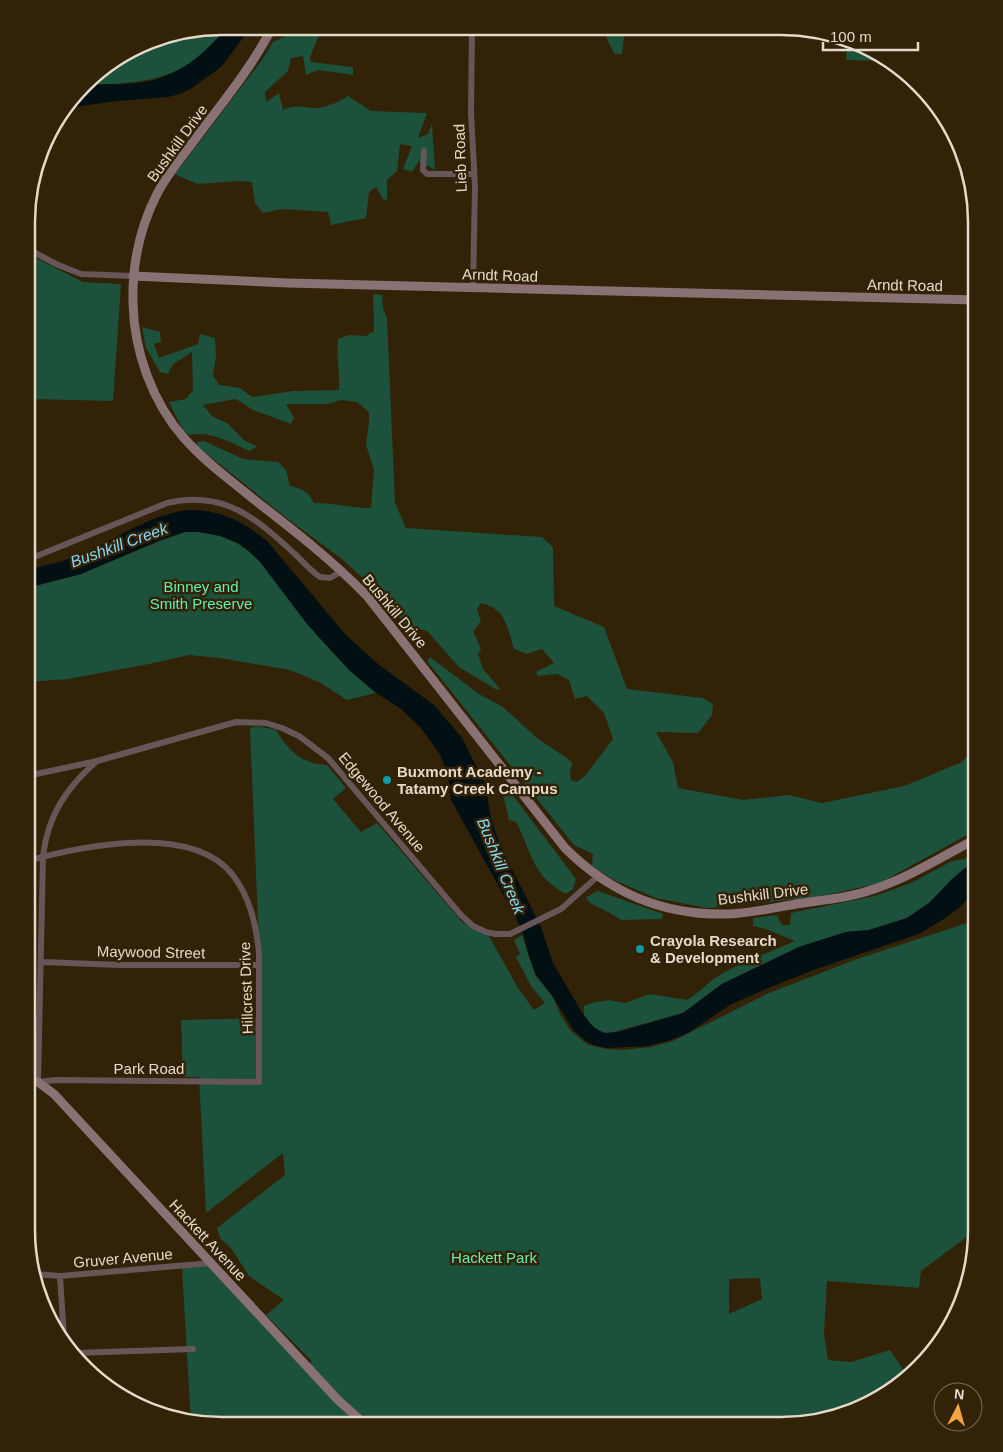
<svg xmlns="http://www.w3.org/2000/svg" width="1003" height="1452" font-family="Helvetica,sans-serif">
<style>
.green{fill:#1c513b;fill-rule:evenodd}
.water{fill:#021014}
.lines{fill:none;stroke-linecap:round;stroke-linejoin:round}
.street{stroke:#665657;stroke-width:6}
.secondary{stroke:#8a7173;stroke-width:9}
.culture-dot{fill:#0f9aa8;stroke:#322207;stroke-width:2}
.labels{text-anchor:middle;dominant-baseline:central;stroke-width:5;stroke-linejoin:round;paint-order:stroke}
.street-label{font-size:15px;fill:#e4daca;stroke:#322207}
.park-label{font-size:15px;fill:#62efb5;stroke:#322207}
.poi-label{font-size:15px;font-weight:bold;fill:#e4daca;stroke:#322207;text-anchor:start}
.water-label{font-size:16px;font-style:italic;fill:#85d7f2;stroke:#322207}
.rim{fill:none;stroke:#e4daca;stroke-width:2.5}
</style>
<rect width="100%" height="100%" fill="#322207"/>
<!-- green -->
<path class="green" d="M222,26H228C222,34 215,42 208,49C171,84 132,83 84,85L93,75L159,37Z
M290,26L320,27L321,30L310,57L311,62L353,67V75L318,70L306,75L303,56L291,58L288,71L265,92L266,102L279,93L283,110C298,104 299,107 314,108C325,108 339,102 348,96L371,111L427,113L418,138L428,134L432,124L435,170L419,161L412,172L403,169L412,146L400,144L397,171L387,180V200L383,199L376,187L369,192L366,218L331,225L328,212L283,209L263,213L255,203L252,182L238,181L197,184L175,174L262,60L273,42L284,37Z
M601,27H625L622,54H615C609,46 607,36 601,27Z
M792,28H807L837,36C823,39 803,41 792,28Z
M843,38C857,41 874,47 880,61L846,60L847,49Z
M28,254L83,282L121,284L113,401L28,399Z
M373,294L382,295L383,308L387,318L395,503L406,528L542,537L553,547L554,606L604,627L627,689L703,698L713,704L712,715L698,733L656,732L673,762L678,788L743,800L789,795L822,803L904,786L962,762L977,745L976,830L880,883L818,897L707,908L656,898L614,880L592,866L593,854L574,845L427,661L430,657L479,694L503,707L537,738L568,759L572,763L570,773L571,780L576,782L584,777L613,739L604,713L587,696L575,699L569,680L557,674L538,676L536,672L554,663L542,649L527,654L514,649C507,627 506,609 481,603L477,609L481,622L473,631L481,649L478,654L483,669L500,689L497,690L459,667L427,631L405,625L365,580L342,559L288,519L197,446V442L204,441L243,459L278,462L286,470L290,486C303,489 308,491 314,503C333,503 352,508 371,508L374,470L366,445L369,422V412L357,402L341,400L327,404H286L294,418L291,424L253,410L236,399L203,405L212,416L227,423L245,441L257,446L250,451C231,443 211,430 189,435L183,430L169,402L186,399L193,390L192,352L173,364L168,374L160,372L146,348L142,327L160,332L161,342L154,344L159,358L198,344L200,334L215,338L216,356L213,375L219,385L240,388L252,397L293,391L339,390C340,373 336,356 338,339L349,335L366,336L374,331Z
M185,532C250,528 272,578 307,623C327,648 351,672 376,693L347,700L319,682L290,670L220,658L189,655L149,664L68,679L27,682V588L81,574L160,541Z
M258,726L276,730C288,751 302,764 327,765L346,788L333,799L361,832L377,823L462,922L489,936L518,988L534,1010L545,1003L531,986L516,957L520,954L514,940L522,935L535,975L553,997L561,1016L571,1031L583,1041L589,1045L606,1049L622,1050L651,1047L673,1041L769,993L857,959L976,920V1230L921,1271L919,1288L827,1281L824,1334L828,1360L851,1362L890,1350L909,1378L868,1406L782,1426L196,1424L191,1423L182,1268L211,1263L307,1366L312,1361L266,1315L284,1300L249,1276L231,1248L220,1238L217,1228L285,1175L283,1153L206,1213L199,1077H183L181,1020L262,1018L250,728ZM760,1278L762,1299L729,1314V1281L730,1279Z
M508,789L576,879L573,889L566,894C531,875 533,854 516,822L509,820L503,794Z
M976,848V859L952,879L929,903L907,918L869,930L846,932L799,947L722,984L683,1013L610,1033C597,1033 592,1025 584,1016V1006L592,1003L609,1000L625,1003L650,994L687,1000C701,992 710,979 725,972C747,960 772,951 795,941L766,929L753,926V918L777,915L782,925H790L791,913L875,896L911,883L952,861L965,859L972,851Z
M598,891L663,914L662,919L621,920L608,912L590,903L586,897Z"/>
<!-- water -->
<path class="water" d="M228,26H252L221,67L192,88L180,94L168,97L117,101L66,108L84,85C106,84 129,85 150,81C184,73 207,51 228,26Z
M187,510C218,509 244,521 267,541L346,635L378,664L434,705L462,738L486,786L490,814L499,843L541,927L553,963L583,1014L593,1027L604,1033L618,1032L683,1013L722,984L799,947L846,932L869,930L907,918L929,903L952,879L976,859V889L961,906L947,917L919,934L816,969L768,988L730,1005L688,1033L671,1040L648,1046L626,1047L607,1048L594,1045L586,1041L574,1031L551,994L536,975L528,953L524,936L514,914L451,800L448,774L440,755L432,743L420,727L400,708L376,693L349,670L307,624L260,562L250,552L240,544L220,536L198,532H185L160,540L81,574L27,588V570C45,565 63,562 80,555C115,539 148,516 187,510Z"/>
<g class="lines">
<!-- street -->
<path class="street" d="M472,27L471,113L475,186L473,288
M424,151L423,170L427,174H474
M28,249L56,264L81,274L133,276
M27,560L167,503C225,489 258,520 297,556C304,563 311,571 320,577L330,578L342,571
M27,776L97,761L236,722L266,723L282,728L299,736L328,758L461,915L473,926L486,932L495,934H510L561,909L597,877
M27,861C82,846 190,823 232,874C250,897 256,924 259,953V1082L55,1080L38,1082L43,856C48,815 66,788 97,761
M42,962L120,965H259
M36,1274L60,1276L211,1263
M60,1276L64,1338
M76,1353L193,1349
M190,1422H194"/>
<!-- secondary -->
<path class="secondary" d="M273,26C252,67 223,102 196,138C182,157 167,174 157,194C139,229 132,264 133,303C134,351 152,402 184,438C204,461 229,479 252,498C292,529 332,560 367,596L565,848C611,894 664,916 729,914C751,913 774,908 796,904C822,900 849,898 874,889C910,877 943,856 976,839
M133,276L288,283L977,300
M27,1079L38,1082L54,1094L338,1400L366,1425"/>
</g>
<!-- markers -->
<g class="culture-dot">
<circle cx="387" cy="780" r="5"/>
<circle cx="640" cy="949" r="5"/>
</g>
<g class="labels">
<!-- street labels -->
<g class="street-label">
<text transform="translate(177 143) rotate(-54)">Bushkill Drive</text>
<text transform="translate(460 158) rotate(-92)">Lieb Road</text>
<text transform="translate(500 275) rotate(2)">Arndt Road</text>
<text transform="translate(905 285) rotate(1)">Arndt Road</text>
<text transform="translate(395 611) rotate(50)">Bushkill Drive</text>
<text transform="translate(382 802) rotate(50)">Edgewood Avenue</text>
<text transform="translate(763 894) rotate(-7)">Bushkill Drive</text>
<text transform="translate(151 952) rotate(1)">Maywood Street</text>
<text transform="translate(246 988) rotate(-92)">Hillcrest Drive</text>
<text x="149" y="1068">Park Road</text>
<text transform="translate(208 1240) rotate(47)">Hackett Avenue</text>
<text transform="translate(123 1258) rotate(-5)">Gruver Avenue</text>
</g>
<!-- park labels -->
<g class="park-label">
<text x="201" y="586">Binney and<tspan x="201" dy="17">Smith Preserve</tspan></text>
<text x="494" y="1257">Hackett Park</text>
</g>
<!-- poi labels -->
<g class="poi-label">
<text x="397" y="771">Buxmont Academy -<tspan x="397" dy="17">Tatamy Creek Campus</tspan></text>
<text x="650" y="940">Crayola Research<tspan x="650" dy="17">&amp; Development</tspan></text>
</g>
<!-- water labels -->
<g class="water-label">
<text transform="translate(119 545) rotate(-20)">Bushkill Creek</text>
<text transform="translate(501 866) rotate(68)">Bushkill Creek</text>
</g>
</g>
<!-- crop -->
<path d="M0 0H1003V1452H0ZM222 35H781A187 187 0 0 1 968 222V1230A187 187 0 0 1 781 1417H222A187 187 0 0 1 35 1230V222A187 187 0 0 1 222 35Z" fill="#322207" fill-rule="evenodd"/>
<path class="rim" d="M222 35H781A187 187 0 0 1 968 222V1230A187 187 0 0 1 781 1417H222A187 187 0 0 1 35 1230V222A187 187 0 0 1 222 35Z"/>
<!-- north arrow -->
<g transform="translate(958 1407) rotate(6)"><circle r="24" fill="#322207" stroke="#796c55"/>
<path d="M0-4L9 19L0 12L-9 19Z" fill="#f3a443"/>
<text y="-8" font-size="14" font-weight="bold" text-anchor="middle" fill="#e4daca">N</text>
</g>
<!-- scale -->
<path d="M823 42v8h95v-8" fill="none" stroke="#e4daca" stroke-width="2.5"/>
<text x="830" y="42" font-size="15" fill="#e4daca" stroke="#322207" stroke-width="4" paint-order="stroke">100 m</text>
</svg>
